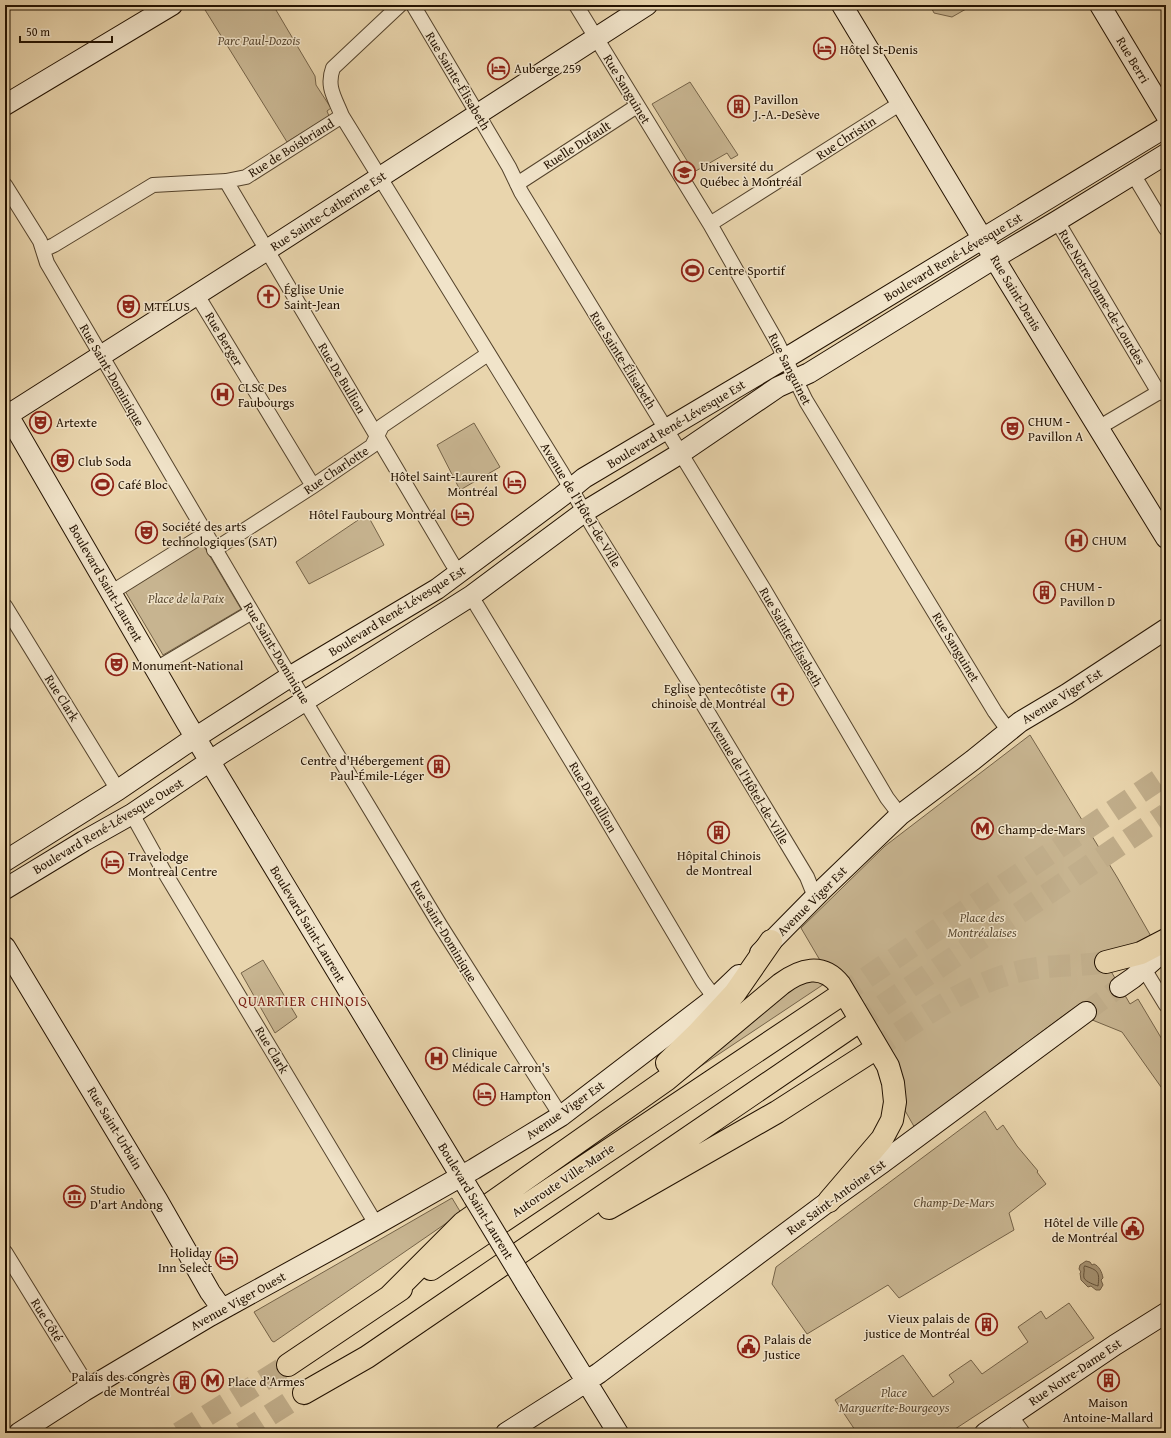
<svg xmlns="http://www.w3.org/2000/svg" width="1171" height="1438" font-family="'Gentium Book Plus',serif">
<style>
.green{fill:#c7b490;stroke:#756348}
.water{fill:#a69373;stroke:#725f45}
.lines{fill:none;stroke-linecap:round;stroke-linejoin:round}
.shore{stroke:#64523a;stroke-width:1}
.secondary-tunnel{stroke:#c1ae8b;stroke-width:20;stroke-dasharray:20 10;stroke-linecap:butt}
.highway-tunnel{stroke:#c1ae8b;stroke-width:22;stroke-dasharray:22 11;stroke-linecap:butt}
.street-casing{stroke:#54432c;stroke-width:16}
.secondary-casing{stroke:#231201;stroke-width:22}
.highway-casing{stroke:#231201;stroke-width:24}
.street{stroke:#f1e4ca;stroke-width:14}
.secondary{stroke:#f1e4ca;stroke-width:20}
.highway{stroke:#e9d5ad;stroke-width:22}
.secondary-bridge-casing{stroke:#231201;stroke-width:22;stroke-linecap:butt}
.secondary-bridge{stroke:#f1e4ca;stroke-width:20}
.labels{text-anchor:middle;dominant-baseline:central;stroke-width:3;stroke-linejoin:round;paint-order:stroke}
.park-label{font-size:13px;font-style:italic;fill:#5c4b33;stroke:#f1e4ca}
.poi-label{font-size:13px;fill:#231201;stroke:#f1e4ca;text-anchor:start}
.street-label{font-size:13px;fill:#231201;stroke:#f1e4ca}
.neighbourhood-label{font-size:14px;letter-spacing:1px;fill:#7a1f14;stroke:#f1e4ca}
</style>
<rect width="100%" height="100%" fill="#e9d5ad"/>
<filter id="stains"><feTurbulence type="fractalNoise" baseFrequency=".005" numOctaves="4"/><feColorMatrix values="0 0 0 0 .2 0 0 0 0 .09 0 0 0 0 .02 0 0 0 .5 -.17"/></filter>
<radialGradient id="worn" r=".72"><stop offset=".6" stop-color="#630" stop-opacity="0"/><stop offset="1" stop-color="#630" stop-opacity=".3"/></radialGradient>
<!-- green -->
<path class="green" d="M202,5H273L315,76L316,85L331,108L327,111L329,116L287,142Z
M930,5H973L952,17L934,13Z
M690,82L738,155L731,159L727,153L694,172L652,104Z
M474,423L500,467L460,490L437,445Z
M367,514L384,545L309,584L296,562Z
M202,543L241,609L163,655L125,591Z
M1030,735L1117,877L1152,938L1144,943L1101,954L1130,1004L1138,999L1166,1046V1094L1122,1032L1070,1011L1006,1058L916,1130L821,962L801,928L885,846Z
M263,960L297,1017L275,1033L241,973Z
M808,979L827,982L683,1078L777,996Z
M985,1111L997,1130L1003,1125L1017,1146L1038,1171L1037,1172L1046,1184L1009,1213L1014,1230L899,1298L888,1285L807,1334L772,1284L776,1267Z
M452,1198L461,1213L274,1342L272,1341L254,1312Z
M1069,1303L1094,1338L949,1433H857L835,1400L903,1355L933,1397L954,1382L949,1375L971,1360L982,1374L1028,1342L1018,1327L1041,1311L1046,1319Z"/>
<!-- water -->
<path class="water" d="M1086,1261L1090,1262L1092,1265L1094,1264C1099,1266 1102,1272 1103,1278L1101,1280L1103,1285L1100,1290H1096L1091,1286L1088,1287L1081,1280L1080,1273L1081,1272L1079,1269L1080,1265Z"/>
<g class="lines">
<!-- shore -->
<path class="shore" d="M1085,1266C1098,1270 1100,1272 1098,1286C1095,1285 1086,1282 1084,1278C1083,1274 1085,1271 1084,1268Z"/>
<!-- secondary-tunnel -->
<path class="secondary-tunnel" d="M1086,1012L1120,987"/>
<!-- highway-tunnel -->
<path class="highway-tunnel" d="M839,996L1166,775
M855,1024L1166,814
M872,1051C918,1021 967,983 1021,971C1049,964 1078,967 1106,962
M179,1433L288,1365
M242,1433L304,1393"/>
<defs>
<path id="street" d="M413,5L509,167L521,192L763,588L887,798L900,815
M576,5L710,224L777,342L806,401L995,712L1008,730
M342,116L562,473L593,527L704,706L807,877L815,897
M1133,174L1166,229
M226,181L452,563L459,573
M517,184L637,106
M5,185L40,241L47,263L282,663L440,925L561,1116
M1057,221L1159,393
M710,224L901,103
M43,250L54,245L153,185L226,181L246,177L342,116C335,98 326,87 333,68L400,5
M197,295L313,486
M1098,428L1166,388
M214,550L313,486L372,446L382,426L488,354
M112,592L205,534
M471,596L601,810L703,982L715,998
M5,606L118,790
M156,669L252,612
M132,814L162,868L376,1224
M1144,969L1166,1005
M5,1252L89,1388
M1011,1416L1023,1433"/>
<path id="secondary" d="M842,5L1005,276L1166,538
M1100,5L1166,115
M5,105L172,5
M5,410L186,722L474,1198
M8,415L267,250L647,5
M5,861L118,790L184,745L291,676L437,589L562,496L584,478L796,352L1166,127
M5,889L84,841L132,814L222,753L471,596L584,512L681,453L778,387L809,373L1008,250L1057,221L1166,154
M5,947L158,1201L210,1292L222,1309
M760,953L823,889L900,815L973,760L1020,722L1067,694L1166,629
M1120,987L1133,978L1166,949
M526,1284L618,1433
M19,1433L84,1391L210,1316L370,1228L474,1169L561,1116L715,998L739,975
M506,1433L572,1391L599,1373L829,1201L882,1163L1086,1012
M985,1433L1115,1345L1166,1313"/>
<path id="highway" d="M1106,962L1141,953L1166,940
M667,1063L697,1034L735,993L771,941
M609,1208L777,1112L872,1051
M431,1269L839,996
M389,1297L463,1223L666,1080L781,984C800,970 822,962 840,985L888,1066L893,1083L895,1102L892,1120L882,1139L829,1201
M288,1365L401,1289
M304,1393L367,1357L855,1024"/>
</defs>
<!-- street casing -->
<use href="#street" class="street-casing"/>
<!-- secondary casing -->
<use href="#secondary" class="secondary-casing"/>
<!-- highway casing -->
<use href="#highway" class="highway-casing"/>
<!-- street -->
<use href="#street" class="street"/>
<!-- secondary -->
<use href="#secondary" class="secondary"/>
<!-- highway -->
<use href="#highway" class="highway"/>
<defs>
<path id="secondary-bridge" d="M474,1198L526,1284"/>
</defs>
<!-- secondary-bridge casing -->
<use href="#secondary-bridge" class="secondary-bridge-casing"/>
<!-- secondary-bridge -->
<use href="#secondary-bridge" class="secondary-bridge"/>
</g>
<!-- icons -->
<defs>
<symbol id="hotel-ring" viewBox="-11 -11 22 22"><circle r="9.5" fill="#f1e4ca" stroke="#8f2418" stroke-width="1.5"/><path d="M-6-4.5h1.5V1H6V5H4.5V3h-9V5H-6ZM-4 0a1.8 1.8 0 1 1 3.6 0ZM.5 0V-2.5h3Q6-2.5 6 0Z" fill="#8f2418"/></symbol>
<symbol id="building-ring" viewBox="-11 -11 22 22"><circle r="9.5" fill="#f1e4ca" stroke="#8f2418" stroke-width="1.5"/><path d="M-4-6H4V6H1V3H-1V6H-4ZM-2.5-4.3h1.7v1.8h-1.7ZM.8-4.3h1.7v1.8H.8ZM-2.5-1h1.7V.8h-1.7ZM.8-1h1.7V.8H.8Z" fill="#8f2418"/></symbol>
<symbol id="university-ring" viewBox="-11 -11 22 22"><circle r="9.5" fill="#f1e4ca" stroke="#8f2418" stroke-width="1.5"/><path d="M0-5L7-2L0 1L-7-2ZM-4 1L0 2.5L4 1V4Q0 6-4 4Z" fill="#8f2418"/></symbol>
<symbol id="stadium-ring" viewBox="-11 -11 22 22"><circle r="9.5" fill="#f1e4ca" stroke="#8f2418" stroke-width="1.5"/><path d="M0-5a6.5 5 0 1 0 0 10a6.5 5 0 1 0 0-10ZM-3.5-1.8h7v3.6h-7Z" fill="#8f2418"/></symbol>
<symbol id="church-ring" viewBox="-11 -11 22 22"><circle r="9.5" fill="#f1e4ca" stroke="#8f2418" stroke-width="1.5"/><path d="M-1.2-6h2.4v3.5h3.3v2.4h-3.3V6h-2.4V-.1h-3.3v-2.4h3.3Z" fill="#8f2418"/></symbol>
<symbol id="theatre-ring" viewBox="-11 -11 22 22"><circle r="9.5" fill="#f1e4ca" stroke="#8f2418" stroke-width="1.5"/><path d="M-5-5.5Q0-4 5-5.5V0Q5 5 0 6Q-5 5-5 0ZM-3.3-2.5H-1v1.5H-3.3ZM1-2.5H3.3v1.5H1ZM-2.8 1Q0 5.5 2.8 1Z" fill="#8f2418"/></symbol>
<symbol id="hospital-ring" viewBox="-11 -11 22 22"><circle r="9.5" fill="#f1e4ca" stroke="#8f2418" stroke-width="1.5"/><path d="M-5-5h3v3.5h4V-5h3V5h-3V1.5h-4V5h-3Z" fill="#8f2418"/></symbol>
<symbol id="metro-ring" viewBox="-11 -11 22 22"><circle r="9.5" fill="#f1e4ca" stroke="#8f2418" stroke-width="1.5"/><path d="M-5.5 5V-5H-3L0 0L3-5H5.5V5H3V-.5L0 4L-3-.5V5Z" fill="#8f2418"/></symbol>
<symbol id="museum-ring" viewBox="-11 -11 22 22"><circle r="9.5" fill="#f1e4ca" stroke="#8f2418" stroke-width="1.5"/><path d="M0-6L6-3V-2H-6V-3ZM-5-1h2V3h-2ZM-1-1h2V3h-2ZM3-1h2V3H3ZM-6 4H6V6H-6Z" fill="#8f2418"/></symbol>
<symbol id="civic-ring" viewBox="-11 -11 22 22"><circle r="9.5" fill="#f1e4ca" stroke="#8f2418" stroke-width="1.5"/><path d="M-.6-6.5H3V-4.5H.6V-3L4-1V1h2V6H-6V1h2V-1L-.6-3ZM-1.2 2.5V6h2.4V2.5Z" fill="#8f2418"/></symbol>
</defs>
<g fill-rule="evenodd">
<use href="#hotel-ring" x="812" y="36" width="25" height="25"/>
<use href="#hotel-ring" x="486" y="56" width="25" height="25"/>
<use href="#building-ring" x="726" y="94" width="25" height="25"/>
<use href="#university-ring" x="672" y="160" width="25" height="25"/>
<use href="#stadium-ring" x="680" y="258" width="25" height="25"/>
<use href="#church-ring" x="256" y="284" width="25" height="25"/>
<use href="#theatre-ring" x="116" y="294" width="25" height="25"/>
<use href="#hospital-ring" x="210" y="382" width="25" height="25"/>
<use href="#theatre-ring" x="28" y="410" width="25" height="25"/>
<use href="#theatre-ring" x="1000" y="416" width="25" height="25"/>
<use href="#theatre-ring" x="50" y="448" width="25" height="25"/>
<use href="#hotel-ring" x="502" y="470" width="25" height="25"/>
<use href="#stadium-ring" x="90" y="472" width="25" height="25"/>
<use href="#hotel-ring" x="450" y="502" width="25" height="25"/>
<use href="#theatre-ring" x="134" y="520" width="25" height="25"/>
<use href="#hospital-ring" x="1064" y="528" width="25" height="25"/>
<use href="#building-ring" x="1032" y="580" width="25" height="25"/>
<use href="#theatre-ring" x="104" y="652" width="25" height="25"/>
<use href="#church-ring" x="770" y="682" width="25" height="25"/>
<use href="#building-ring" x="426" y="754" width="25" height="25"/>
<use href="#metro-ring" x="970" y="816" width="25" height="25"/>
<use href="#building-ring" x="706" y="820" width="25" height="25"/>
<use href="#hotel-ring" x="100" y="850" width="25" height="25"/>
<use href="#hospital-ring" x="424" y="1046" width="25" height="25"/>
<use href="#hotel-ring" x="472" y="1082" width="25" height="25"/>
<use href="#museum-ring" x="62" y="1184" width="25" height="25"/>
<use href="#civic-ring" x="1120" y="1216" width="25" height="25"/>
<use href="#hotel-ring" x="214" y="1246" width="25" height="25"/>
<use href="#building-ring" x="974" y="1312" width="25" height="25"/>
<use href="#civic-ring" x="736" y="1334" width="25" height="25"/>
<use href="#building-ring" x="1096" y="1368" width="25" height="25"/>
<use href="#metro-ring" x="200" y="1368" width="25" height="25"/>
<use href="#building-ring" x="172" y="1370" width="25" height="25"/>
</g>
<g class="labels">
<!-- park labels -->
<g class="park-label">
<text x="259" y="40">Parc Paul-Dozois</text>
<text x="186" y="598">Place de la Paix</text>
<text x="982" y="917">Place des<tspan x="982" dy="15">Montréalaises</tspan></text>
<text x="954" y="1202">Champ-De-Mars</text>
<text x="894" y="1392">Place<tspan x="894" dy="15">Marguerite-Bourgeoys</tspan></text>
</g>
<!-- poi labels -->
<g class="poi-label">
<text x="840" y="49">Hôtel St-Denis</text>
<text x="514" y="68">Auberge 259</text>
<text x="754" y="99">Pavillon<tspan x="754" dy="15">J.-A.-DeSève</tspan></text>
<text x="700" y="166">Université du<tspan x="700" dy="15">Québec à Montréal</tspan></text>
<text x="708" y="270">Centre Sportif</text>
<text x="284" y="289">Église Unie<tspan x="284" dy="15">Saint-Jean</tspan></text>
<text x="144" y="306">MTELUS</text>
<text x="238" y="387">CLSC Des<tspan x="238" dy="15">Faubourgs</tspan></text>
<text x="1028" y="421">CHUM -<tspan x="1028" dy="15">Pavillon A</tspan></text>
<text x="56" y="422">Artexte</text>
<text x="78" y="461">Club Soda</text>
<text x="498" y="476" text-anchor="end">Hôtel Saint-Laurent<tspan x="498" dy="15">Montréal</tspan></text>
<text x="118" y="484">Café Bloc</text>
<text x="446" y="514" text-anchor="end">Hôtel Faubourg Montréal</text>
<text x="162" y="526">Société des arts<tspan x="162" dy="15">technologiques (SAT)</tspan></text>
<text x="1092" y="540">CHUM</text>
<text x="1060" y="586">CHUM -<tspan x="1060" dy="15">Pavillon D</tspan></text>
<text x="132" y="665">Monument-National</text>
<text x="766" y="688" text-anchor="end">Eglise pentecôtiste<tspan x="766" dy="15">chinoise de Montréal</tspan></text>
<text x="424" y="760" text-anchor="end">Centre d'Hébergement<tspan x="424" dy="15">Paul-Émile-Léger</tspan></text>
<text x="998" y="829">Champ-de-Mars</text>
<text x="719" y="855" text-anchor="middle">Hôpital Chinois<tspan x="719" dy="15">de Montreal</tspan></text>
<text x="128" y="856">Travelodge<tspan x="128" dy="15">Montreal Centre</tspan></text>
<text x="452" y="1052">Clinique<tspan x="452" dy="15">Médicale Carron's</tspan></text>
<text x="500" y="1095">Hampton</text>
<text x="90" y="1189">Studio<tspan x="90" dy="15">D'art Andong</tspan></text>
<text x="1118" y="1222" text-anchor="end">Hôtel de Ville<tspan x="1118" dy="15">de Montréal</tspan></text>
<text x="212" y="1252" text-anchor="end">Holiday<tspan x="212" dy="15">Inn Select</tspan></text>
<text x="970" y="1318" text-anchor="end">Vieux palais de<tspan x="970" dy="15">justice de Montréal</tspan></text>
<text x="764" y="1339">Palais de<tspan x="764" dy="15">Justice</tspan></text>
<text x="170" y="1376" text-anchor="end">Palais des congrès<tspan x="170" dy="15">de Montréal</tspan></text>
<text x="228" y="1381">Place d’Armes</text>
<text x="1108" y="1402" text-anchor="middle">Maison<tspan x="1108" dy="15">Antoine-Mallard</tspan></text>
</g>
<!-- street labels -->
<g class="street-label">
<text transform="translate(1133 60) rotate(59)">Rue Berri</text>
<text transform="translate(458 81) rotate(59)">Rue Sainte-Élisabeth</text>
<text transform="translate(627 89) rotate(59)">Rue Sanguinet</text>
<text transform="translate(846 138) rotate(-33)">Rue Christin</text>
<text transform="translate(577 145) rotate(-33)">Ruelle Dufault</text>
<text transform="translate(291 148) rotate(-32)">Rue de Boisbriand</text>
<text transform="translate(328 211) rotate(-33)">Rue Sainte-Catherine Est</text>
<text transform="translate(953 257) rotate(-31)">Boulevard René-Lévesque Est</text>
<text transform="translate(1016 293) rotate(59)">Rue Saint-Denis</text>
<text transform="translate(1102 297) rotate(59)">Rue Notre-Dame-de-Lourdes</text>
<text transform="translate(224 339) rotate(59)">Rue Berger</text>
<text transform="translate(623 360) rotate(58)">Rue Sainte-Élisabeth</text>
<text transform="translate(790 369) rotate(63)">Rue Sanguinet</text>
<text transform="translate(112 375) rotate(60)">Rue Saint-Dominique</text>
<text transform="translate(342 378) rotate(59)">Rue De Bullion</text>
<text transform="translate(676 424) rotate(-31)">Boulevard René-Lévesque Est</text>
<text transform="translate(336 470) rotate(-34)">Rue Charlotte</text>
<text transform="translate(581 505) rotate(59)">Avenue de l'Hôtel-de-Ville</text>
<text transform="translate(106 583) rotate(60)">Boulevard Saint-Laurent</text>
<text transform="translate(397 611) rotate(-32)">Boulevard René-Lévesque Est</text>
<text transform="translate(791 637) rotate(60)">Rue Sainte-Élisabeth</text>
<text transform="translate(956 647) rotate(59)">Rue Sanguinet</text>
<text transform="translate(277 653) rotate(59)">Rue Saint-Dominique</text>
<text transform="translate(1062 696) rotate(-32)">Avenue Viger Est</text>
<text transform="translate(62 698) rotate(58)">Rue Clark</text>
<text transform="translate(749 782) rotate(59)">Avenue de l'Hôtel-de-Ville</text>
<text transform="translate(593 797) rotate(59)">Rue De Bullion</text>
<text transform="translate(108 826) rotate(-31)">Boulevard René-Lévesque Ouest</text>
<text transform="translate(812 901) rotate(-45)">Avenue Viger Est</text>
<text transform="translate(308 924) rotate(59)">Boulevard Saint-Laurent</text>
<text transform="translate(444 931) rotate(59)">Rue Saint-Dominique</text>
<text transform="translate(272 1050) rotate(59)">Rue Clark</text>
<text transform="translate(565 1110) rotate(-35)">Avenue Viger Est</text>
<text transform="translate(115 1128) rotate(59)">Rue Saint-Urbain</text>
<text transform="translate(563 1180) rotate(-34)">Autoroute Ville-Marie</text>
<text transform="translate(836 1197) rotate(-36)">Rue Saint-Antoine Est</text>
<text transform="translate(476 1201) rotate(59)">Boulevard Saint-Laurent</text>
<text transform="translate(238 1301) rotate(-29)">Avenue Viger Ouest</text>
<text transform="translate(47 1320) rotate(58)">Rue Côté</text>
<text transform="translate(1075 1372) rotate(-34)">Rue Notre-Dame Est</text>
</g>
<!-- neighbourhood labels -->
<g class="neighbourhood-label">
<text x="303" y="1001">QUARTIER CHINOIS</text>
</g>
</g>
<!-- margin -->
<rect width="1171" height="1438" fill="none" stroke="#e9d5ad" stroke-width="20"/>
<rect x="6" y="6" width="1159" height="1426" fill="none" stroke="#231201" stroke-width="2"/>
<rect x="10" y="10" width="1151" height="1418" fill="none" stroke="#231201"/>
<!-- scale -->
<path d="M20 36v6h92v-6" fill="none" stroke="#231201" stroke-width="2"/>
<text x="26" y="36" font-size="12" fill="#231201" stroke="#f1e4ca" stroke-width="3" paint-order="stroke">50 m</text>
<rect width="100%" height="100%" filter="url(#stains)"/>
<rect width="100%" height="100%" fill="url(#worn)"/>
</svg>
